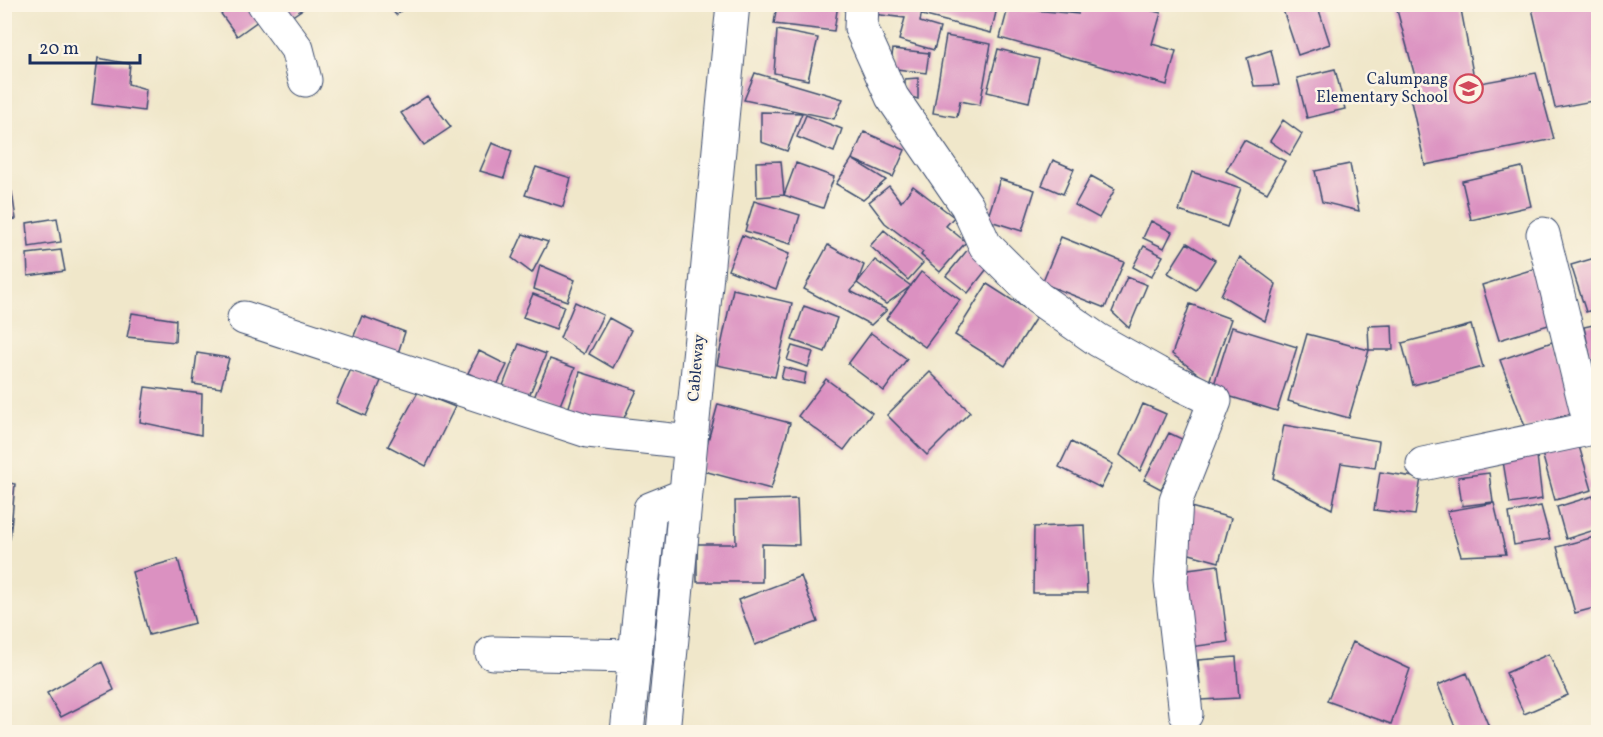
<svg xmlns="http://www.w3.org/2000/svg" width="1603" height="737" font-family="Vollkorn,serif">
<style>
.building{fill:#db91c1}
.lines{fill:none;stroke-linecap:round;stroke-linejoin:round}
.minor-casing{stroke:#3b4b6e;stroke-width:35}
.minor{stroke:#fff;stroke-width:33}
.labels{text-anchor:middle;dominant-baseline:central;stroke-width:5;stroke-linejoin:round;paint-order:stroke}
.poi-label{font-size:16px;fill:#1b2f5e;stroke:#fcf5e5;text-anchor:end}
.street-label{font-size:16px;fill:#1b2f5e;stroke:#fcf5e5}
</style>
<rect width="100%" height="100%" fill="#fcf5e5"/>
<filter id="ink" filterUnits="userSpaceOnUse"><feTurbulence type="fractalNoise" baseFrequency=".0167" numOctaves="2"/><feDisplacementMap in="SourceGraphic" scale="12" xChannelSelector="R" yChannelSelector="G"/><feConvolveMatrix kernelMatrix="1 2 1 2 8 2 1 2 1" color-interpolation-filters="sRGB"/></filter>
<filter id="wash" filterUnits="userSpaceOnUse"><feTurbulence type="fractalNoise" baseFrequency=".008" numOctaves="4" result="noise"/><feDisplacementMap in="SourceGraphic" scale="24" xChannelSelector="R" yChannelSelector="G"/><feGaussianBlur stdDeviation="1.35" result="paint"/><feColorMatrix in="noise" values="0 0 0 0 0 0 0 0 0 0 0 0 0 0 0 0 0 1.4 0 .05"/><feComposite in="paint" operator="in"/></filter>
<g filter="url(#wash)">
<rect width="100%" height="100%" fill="#f0e7ca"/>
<g id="blocks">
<!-- building -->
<path class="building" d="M214,4H252L262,18L237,36Z
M274,4H310L285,21Z
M387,4H409L396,15Z
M777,4H838L834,31L774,24Z
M866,4H923L920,22L940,28L934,50L899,40L905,18L865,13Z
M925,4H998L991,33L922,15Z
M1043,4H1128L1161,13L1152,44L1176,51L1167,85L1000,38L1008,8L1079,14Z
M1281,4H1317L1330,44L1298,55Z
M1423,4H1460L1475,84L1536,73L1554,139L1425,165L1410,97L1420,95L1397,10Z
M1531,4H1593L1598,27V100L1555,108Z
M777,30L818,38L808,80L774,73Z
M946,36L991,44L980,105L960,101L957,117L933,113Z
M893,49L929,53L926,73L890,68Z
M998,49L1039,59L1029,102L987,92Z
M1271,50L1279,85L1254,86L1247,58Z
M98,58L130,64L128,84L146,89L144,111L92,104Z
M1335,69L1345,109L1307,118L1297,78Z
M755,73L843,99L834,119L744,100Z
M918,78V99L905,95V79Z
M427,96L451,127L424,145L401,113Z
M761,112L802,113L787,151L761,142Z
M806,115L842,129L834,152L797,137Z
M1283,120L1302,134L1290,155L1270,141Z
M864,132L905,150L893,177L852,159L886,180L863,200L836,184L852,159Z
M1244,140L1285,161L1267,193L1226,171Z
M492,143L512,151L504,178L480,171Z
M1053,160L1074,169L1063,194L1042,185Z
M781,161L784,195L796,163L834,177L823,208L784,195L757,197L756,162Z
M1350,164L1359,211L1322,202L1315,171Z
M536,167L571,178L563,207L525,195Z
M1522,167L1531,206L1471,220L1462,181Z
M1192,172L1241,188L1227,227L1179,211Z
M1091,176L1115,189L1099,218L1075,205Z
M1000,179L1035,190L1022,231L987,220Z
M889,186L901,202L913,186L954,217L946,226L966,242L940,272L921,255L923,252L885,223L869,202Z
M12,192L16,219L4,220V193Z
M754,201L800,215L791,244L745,231Z
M57,218L61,242L29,247L27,223Z
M1151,221L1172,232L1164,248L1143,238Z
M884,230L923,263L908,280L870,246Z
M523,234L548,242L532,273L512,258Z
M742,235L789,254L776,289L728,270Z
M1061,237L1124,262L1105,308L1042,283Z
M1187,243L1215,260L1196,290L1168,273Z
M828,245L864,265L857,283L875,260L911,286L886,304L857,283L850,291L887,310L871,325L804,289Z
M1144,246L1163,256L1151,277L1133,267Z
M969,248L990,265L968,293L946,276Z
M61,250L65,271L28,276L27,254Z
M1240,257L1276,284L1265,321L1221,295Z
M1598,257V308L1586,312L1571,265Z
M540,265L575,280L567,301L534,289Z
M1537,268L1555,323L1499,340L1482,285Z
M921,272L960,300L925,347L886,319Z
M1127,277L1147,285L1129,328L1112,312Z
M987,284L1037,316L1005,366L955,335Z
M733,289L792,303L775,377L717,365Z
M533,294L564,306L556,329L523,317Z
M575,302L603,315L584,354L560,338Z
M1190,304L1231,319L1209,382L1172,354Z
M804,306L837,318L825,352L792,340Z
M132,313L176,320L175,342L127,337Z
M362,316L405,332L396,359L351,343Z
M609,318L631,330L613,368L589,354Z
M1598,324V390H1597L1584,327Z
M1392,325L1393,350H1369L1349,418L1288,401L1307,334L1369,350L1368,326Z
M1471,325L1483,367L1413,385L1402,343Z
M1232,327L1297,347L1277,411L1212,391Z
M871,333L907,359L884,391L848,364Z
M1552,342L1577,411L1526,429L1500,360Z
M519,344L546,354L527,401L501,391Z
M792,346L813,352L808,367L787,360Z
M479,351L507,365L496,387L468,373Z
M197,353L229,358L221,388L193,384Z
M550,359L575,368L558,410L533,400Z
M784,367L806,373L804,384L781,379Z
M351,369L381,381L366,416L336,403Z
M580,372L637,390L617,433L567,413Z
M930,372L970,412L927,455L887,415Z
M826,379L872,413L844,450L798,416Z
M145,387L202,394L201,435L140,422Z
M418,392L455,407L426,466L388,446Z
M718,404L790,423L771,489L700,470Z
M1143,404L1166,414L1140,471L1120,455Z
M1284,425L1379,441L1375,468L1341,463L1332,509L1273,478Z
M1169,433L1186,441L1161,489L1144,480Z
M1576,436L1592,490L1555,500L1540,446Z
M1071,442L1113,464L1101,488L1059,467Z
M1536,447L1542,499L1510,504L1502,455Z
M1380,472L1421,478L1415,515L1374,510Z
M1489,473L1493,502L1462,506L1458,477Z
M4,482L15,484L10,539L4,538Z
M1593,496L1598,514V529L1566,539L1557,507Z
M797,499L799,545L762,544V582H697V544H736L735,501Z
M1494,503L1506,554L1461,556L1447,511Z
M1187,506L1231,518L1219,562L1175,550Z
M1541,506L1550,539L1514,545L1509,513Z
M1084,525L1087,593H1033L1034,527Z
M1598,536V607L1575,613L1557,547Z
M178,559L195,623L149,635L132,572Z
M1218,565L1228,642L1190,647L1181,570Z
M801,576L818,622L755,645L738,600Z
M1353,642L1410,669L1391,724L1327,701Z
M1549,654L1568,695L1524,714L1506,673Z
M1236,657L1239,698L1201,700L1198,660Z
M102,662L114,690L61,717L47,693Z
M1467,673L1491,732H1457L1438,685Z"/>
</g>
</g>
<g filter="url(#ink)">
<use href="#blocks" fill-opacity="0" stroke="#3b4b6e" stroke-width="1.5"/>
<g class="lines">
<defs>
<path id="minor" d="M264,4L297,49L305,80
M862,4L861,28L892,97L967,206L985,245L1038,298L1098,340L1157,373L1215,401L1176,500L1171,582L1186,714
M1543,234L1591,429
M244,318L588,431L690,442
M1423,464L1598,427
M492,653L635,656L650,509L685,495
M627,732L635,656
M663,732L733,4"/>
</defs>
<!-- minor casing -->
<use href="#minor" class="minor-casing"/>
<!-- minor -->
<use href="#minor" class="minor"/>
</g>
</g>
<!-- icons -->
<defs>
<symbol id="school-ring" viewBox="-11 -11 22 22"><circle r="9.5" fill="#fcf5e5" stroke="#d1495b" stroke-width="1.5"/><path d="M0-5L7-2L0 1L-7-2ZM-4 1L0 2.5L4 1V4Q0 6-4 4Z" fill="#d1495b"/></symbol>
</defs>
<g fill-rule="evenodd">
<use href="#school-ring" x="1452" y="72" width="33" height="33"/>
</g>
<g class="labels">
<!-- poi labels -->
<g class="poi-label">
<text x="1448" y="80">Calumpang<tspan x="1448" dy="18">Elementary School</tspan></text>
</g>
<!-- street labels -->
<g class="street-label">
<text transform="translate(697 368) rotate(-85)">Cableway</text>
</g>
</g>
<!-- margin -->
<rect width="1603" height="737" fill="none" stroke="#fcf5e5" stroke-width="24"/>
<!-- scale -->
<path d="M30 54v9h110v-9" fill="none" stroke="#1b2f5e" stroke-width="3"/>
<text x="39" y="54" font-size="18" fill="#1b2f5e" stroke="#fcf5e5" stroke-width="4.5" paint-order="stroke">20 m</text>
</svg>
